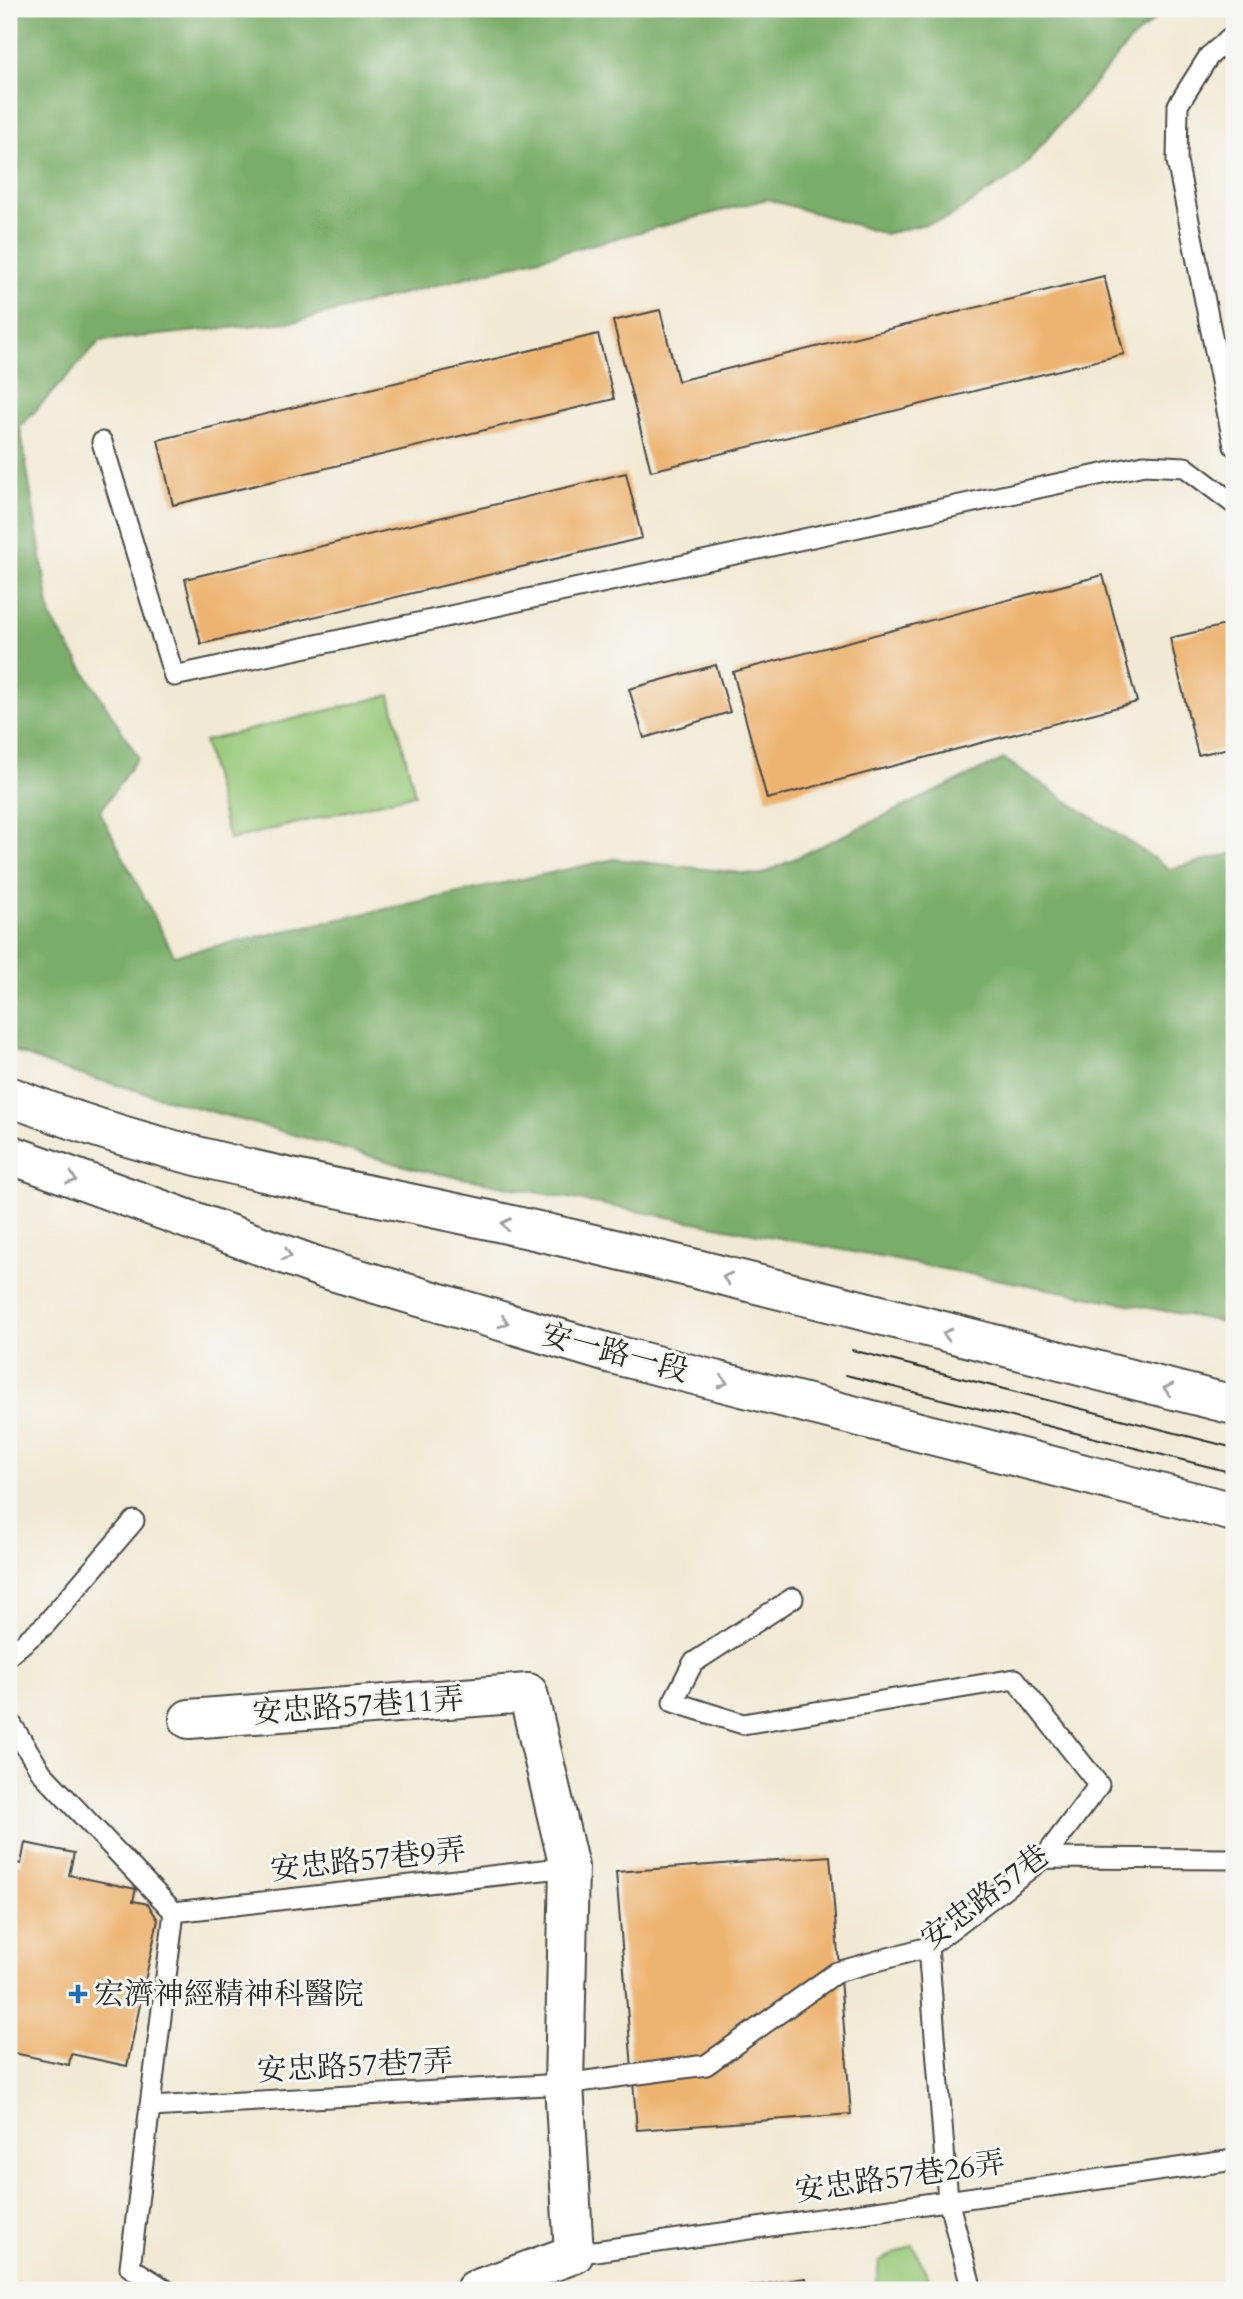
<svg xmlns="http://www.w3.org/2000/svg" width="1243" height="2299" font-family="Cardo,'Noto Serif TC',serif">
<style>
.green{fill:#99c979;stroke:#627a52;stroke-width:2}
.forest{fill:#7aad69;stroke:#526c4a;stroke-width:2}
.building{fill:#edb471}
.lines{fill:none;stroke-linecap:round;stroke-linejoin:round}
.service-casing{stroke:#494844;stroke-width:23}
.minor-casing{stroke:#494844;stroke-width:42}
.tertiary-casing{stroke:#494844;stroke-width:42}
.service{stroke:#fff;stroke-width:19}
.minor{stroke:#fff;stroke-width:38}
.tertiary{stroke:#fff;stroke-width:38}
.tram{stroke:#2b2b2b;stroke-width:2}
.oneway{stroke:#a0a0a0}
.poi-dot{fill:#1f6fb2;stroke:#f6f6f2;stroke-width:2.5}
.labels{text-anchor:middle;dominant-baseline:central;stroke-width:6;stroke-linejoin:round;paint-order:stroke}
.street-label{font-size:30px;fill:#2b2b2b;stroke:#f6f6f2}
.poi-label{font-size:30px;fill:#2b2b2b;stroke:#f6f6f2;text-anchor:start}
</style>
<rect width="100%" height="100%" fill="#f6f6f2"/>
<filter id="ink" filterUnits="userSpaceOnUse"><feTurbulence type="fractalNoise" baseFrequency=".0143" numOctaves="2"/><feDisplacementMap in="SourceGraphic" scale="14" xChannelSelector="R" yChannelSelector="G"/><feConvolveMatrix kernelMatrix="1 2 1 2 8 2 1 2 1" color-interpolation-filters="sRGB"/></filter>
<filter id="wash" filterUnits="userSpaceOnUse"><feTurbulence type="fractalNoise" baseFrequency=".00686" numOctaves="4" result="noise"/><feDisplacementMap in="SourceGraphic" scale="28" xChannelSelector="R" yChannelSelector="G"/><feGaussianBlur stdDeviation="1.57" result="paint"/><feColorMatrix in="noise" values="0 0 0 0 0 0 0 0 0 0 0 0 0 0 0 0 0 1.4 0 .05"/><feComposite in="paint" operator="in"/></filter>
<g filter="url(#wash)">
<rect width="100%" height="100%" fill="#f1e9d3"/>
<!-- green -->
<path class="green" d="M390,695L415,794L229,840L204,741Z
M913,2245L934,2290H876L879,2261Z"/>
<!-- forest -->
<path class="forest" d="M9,9H1167L1132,39L1018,173L946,219L885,234L767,199L298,321L100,341L20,427L51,618L138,757L100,812L174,955L614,859L760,875L1004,759L1170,869L1234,853V1324L419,1170L60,1069L9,1049Z"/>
<g id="blocks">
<!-- building -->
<path class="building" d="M1104,276L1124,354L651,471L613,321L660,310L678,381Z
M598,334L614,399L173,505L158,440Z
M626,473L642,538L201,644L185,579Z
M1103,575L1137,702L767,799L733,672Z
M1234,623V747L1198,755L1170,638Z
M716,665L730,712L644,738L629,689Z
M25,1843L74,1853L69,1875L136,1889L133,1901L148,1904L158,1920L127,2066L71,2054L69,2065L9,2052V1861L21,1864Z
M830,1856L851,2114L637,2130L616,1872Z
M806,2278L808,2290H732V2289Z"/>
</g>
</g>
<g filter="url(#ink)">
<use href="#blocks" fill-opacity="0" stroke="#494844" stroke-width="2"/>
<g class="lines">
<defs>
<path id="service" d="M1234,35L1209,56L1178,105L1177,161L1234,446
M102,442L174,676L1144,465L1185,467L1234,504
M9,1655L45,1625L134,1521
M9,1720L42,1773L174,1912L130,2267L166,2290
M1044,1858L1234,1859
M174,1912L569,1867
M928,1947L948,2200L972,2290
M150,2107L564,2084L706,2065L837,1972L928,1947L1044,1858L1099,1785L1015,1679L743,1724L673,1702L693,1663L793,1598
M574,2254L1234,2160"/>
<path id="minor" d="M189,1719L528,1693L569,1867L564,2084L574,2254L475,2290"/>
<path id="tertiary" d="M9,1096C178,1164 361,1190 538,1231C771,1285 1002,1347 1234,1405
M9,1154L319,1267L612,1354L1234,1512"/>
</defs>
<!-- service casing -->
<use href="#service" class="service-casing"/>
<!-- minor casing -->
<use href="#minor" class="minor-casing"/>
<!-- tertiary casing -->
<use href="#tertiary" class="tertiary-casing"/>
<!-- service -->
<use href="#service" class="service"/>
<!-- minor -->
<use href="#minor" class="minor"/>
<!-- tertiary -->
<use href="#tertiary" class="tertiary"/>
<!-- tram -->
<path class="tram" d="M852,1350L1234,1448
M846,1375L1234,1473"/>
</g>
<!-- one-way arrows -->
<defs><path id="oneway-chevron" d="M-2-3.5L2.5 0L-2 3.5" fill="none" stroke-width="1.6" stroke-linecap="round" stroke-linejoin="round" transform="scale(1.75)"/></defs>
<g class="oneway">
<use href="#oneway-chevron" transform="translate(72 1179) rotate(20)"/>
<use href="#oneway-chevron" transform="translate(506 1224) rotate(-168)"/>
<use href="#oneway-chevron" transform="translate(287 1255) rotate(20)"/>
<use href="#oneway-chevron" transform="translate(727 1278) rotate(-166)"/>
<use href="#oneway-chevron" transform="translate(504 1322) rotate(17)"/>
<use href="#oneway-chevron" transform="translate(947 1334) rotate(-166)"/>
<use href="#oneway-chevron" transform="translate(723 1382) rotate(14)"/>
<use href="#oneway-chevron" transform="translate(1168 1389) rotate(-166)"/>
</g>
</g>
<!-- markers -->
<path class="poi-dot" d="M74.5 1983.5h7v7h7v7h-7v7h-7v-7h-7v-7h7z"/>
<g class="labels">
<!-- street labels -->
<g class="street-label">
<text transform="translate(615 1353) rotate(15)">安一路一段</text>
<text transform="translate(358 1706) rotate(-4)">安忠路57巷11弄</text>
<text transform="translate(368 1860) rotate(-6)">安忠路57巷9弄</text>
<text transform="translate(985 1897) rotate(-37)">安忠路57巷</text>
<text transform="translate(355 2066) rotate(-3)">安忠路57巷7弄</text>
<text transform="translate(900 2177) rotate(-8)">安忠路57巷26弄</text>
</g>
<!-- poi labels -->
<g class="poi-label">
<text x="94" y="1994">宏濟神經精神科醫院</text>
</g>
</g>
<!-- margin -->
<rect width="1243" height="2299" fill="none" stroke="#f6f6f2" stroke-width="35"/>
</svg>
